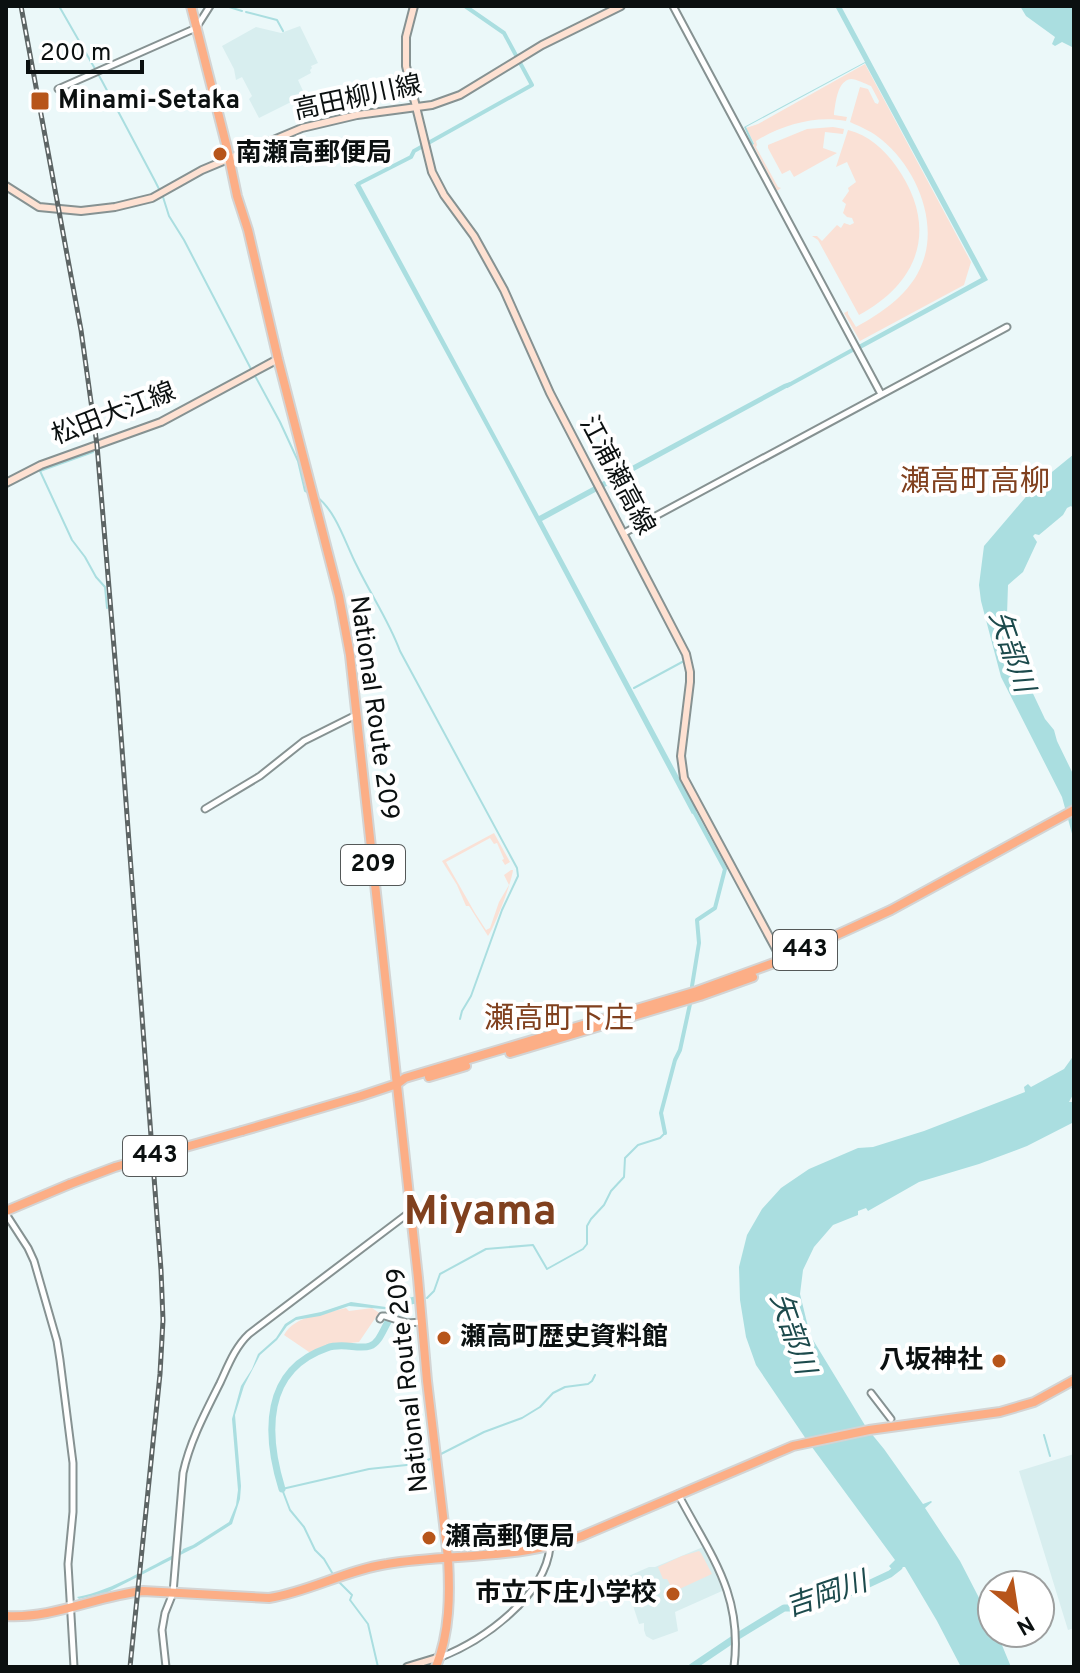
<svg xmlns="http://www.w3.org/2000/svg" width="1080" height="1673" font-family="Overpass,'Noto Sans JP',sans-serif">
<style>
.built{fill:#d8eeef}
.green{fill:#fae1d6}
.water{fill:#aadee0}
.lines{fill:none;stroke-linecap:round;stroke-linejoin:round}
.stream{stroke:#aadee0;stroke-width:2}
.canal{stroke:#aadee0;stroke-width:4}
.river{stroke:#aadee0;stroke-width:7}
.tertiary-casing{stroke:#869292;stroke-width:9}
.secondary-casing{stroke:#869292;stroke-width:10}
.trunk-casing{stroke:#d3d4d4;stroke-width:12}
.tertiary{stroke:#fff;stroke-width:5}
.secondary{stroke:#fee1d2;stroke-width:6}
.trunk{stroke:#fcae86;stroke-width:8}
.rail-casing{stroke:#5d6565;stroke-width:5}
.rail{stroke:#fff;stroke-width:2;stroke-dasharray:6;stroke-linecap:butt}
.trunk-bridge-casing{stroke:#d3d4d4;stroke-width:12;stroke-linecap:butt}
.trunk-bridge{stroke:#fcae86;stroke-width:8}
.poi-dot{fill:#b7551a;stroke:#fff;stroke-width:3}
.labels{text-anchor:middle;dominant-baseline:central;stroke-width:8;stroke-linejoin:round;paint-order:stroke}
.shield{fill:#fff;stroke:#545858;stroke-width:2}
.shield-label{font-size:24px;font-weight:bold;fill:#0b1010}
.street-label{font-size:26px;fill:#0b1010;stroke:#fff}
.poi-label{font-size:26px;font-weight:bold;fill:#0b1010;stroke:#fff;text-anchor:start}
.water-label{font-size:28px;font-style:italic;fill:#1c4a4c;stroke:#fff}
.quarter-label{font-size:30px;fill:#80401e;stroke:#fff}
.town-label{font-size:42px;font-weight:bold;fill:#80401e;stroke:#fff}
</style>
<rect width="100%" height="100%" fill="#ebf8f9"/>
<!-- built -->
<path class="built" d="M300,26L318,63L311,66L312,68L310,70L311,73L298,80L305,95L259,118L249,99L252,96L242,77L236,80L234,69L222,46L256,27L281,33Z
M1074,1454V1628L1068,1630L1019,1471Z
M703,1547L716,1572L722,1591L675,1612L678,1631L653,1640L646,1636L644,1630V1623L639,1624L624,1578L649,1567H655Z"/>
<!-- green -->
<path class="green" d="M865,64L971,262L964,285L860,341L844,313L848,311V314L856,327C882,313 911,293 922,264C939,222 916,168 882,140C873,132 861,127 850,122L860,87L868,89L875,103L878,104L879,101L871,86C866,84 856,79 851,79C837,81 836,102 834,113V115L847,117L846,121C816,115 781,125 756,141L757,145L756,147L778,187L781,188L777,191L753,145L754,143L746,128L758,124Z
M833,127L844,129L843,134L825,132L823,148L837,153L794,177L790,170L782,174L768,148V145L807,129Z
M848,130C868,135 884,149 896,166C938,225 922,281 859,315L818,240L812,236H817L822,241L837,225L841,228L844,223L850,225L854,223L852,218L847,217L843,213L846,204L842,201L849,191L848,188L856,182L847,162L836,167Z
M494,833L510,862L505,865L502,860L504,859L497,843L494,844L490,838L446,862L475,913L486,930L490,928L499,902L509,885L504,875L511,870H513C512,881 495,927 488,936L469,906H466L457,885L442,861Z
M346,1308L349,1311L372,1308L381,1314L379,1317H376L359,1342C341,1344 328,1345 312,1354L284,1335C295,1315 325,1314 346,1308Z
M699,1551L701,1553L712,1574L675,1591L673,1590L667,1579H663L658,1567L682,1556Z"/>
<!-- water -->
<path class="water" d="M835,6H841L988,280L855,352L853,348L981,278L865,63L746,127L754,144L752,145L744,127L865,62Z
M1020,6H1074V48L1062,42L1055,46L1052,44L1055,37L1026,16Z
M354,184L361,186L539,516L784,384L790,382L792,385L542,521L697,811L692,814L504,460Z
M1074,454V507L1073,508L1071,506L1067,508L1063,515L1039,535L1035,534L1033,536L1037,542L1023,572L1008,585L1007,615L1028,683L1045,719L1054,730L1057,741L1074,776V841L1062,797L1001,677L981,601L979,585L984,546L1036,485Z
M1074,1055V1093L1069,1102H1074V1122L1027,1146L979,1164L919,1182L868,1211L866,1208L858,1211V1215L833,1225L814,1247L803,1270L800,1294L810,1335L866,1427L884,1449L923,1504L931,1501L932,1502L925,1508L960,1561L992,1623V1633H997L1011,1667H961L937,1621L905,1567H901L894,1572L889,1566L895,1560L806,1439L756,1365L746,1337L740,1300L739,1267L747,1235L762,1209L781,1188L809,1169L858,1148L873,1147L924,1131L1025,1092L1024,1087L1028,1084L1031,1087L1064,1069Z
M351,1302L393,1308L394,1310L349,1306L320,1316L296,1320L287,1326L277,1340L260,1355L244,1386L235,1415L241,1486L240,1499L232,1524L196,1547L116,1588L108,1592L79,1599L77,1597C115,1590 147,1567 182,1551L183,1549L193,1545L229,1522L236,1505L238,1490L232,1419L241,1386L252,1369L258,1354L276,1338L285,1324L296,1317L321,1312Z"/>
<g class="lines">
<!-- stream -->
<path class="stream" d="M59,6L102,81L155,181L163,197L169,216L184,240L251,369
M226,6L242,11
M246,12L277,20L283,31
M254,374L280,422L298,461L305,491L310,494
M93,452L40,471L72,540L85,557L96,577L105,587L107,608
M316,496C337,512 345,543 357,566C371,595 389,621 400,651L517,868L518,876L502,910L471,996L462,1011L460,1019
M634,688L684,661
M427,1298L434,1291L440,1274L486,1249L533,1245L547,1269L583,1249L587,1244V1226L591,1219L604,1205L611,1191L624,1177L625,1158L638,1145L660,1138L665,1133
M1044,1435L1050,1456
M439,1455L484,1432L522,1418L540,1407L553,1393L565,1387L588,1384L592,1381L595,1375
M334,1576L324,1559L315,1550L304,1527L290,1510L282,1489L369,1469L416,1464L433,1458
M338,1581L352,1595L350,1600L368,1624L378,1667"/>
<!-- canal -->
<path class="canal" d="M359,187L358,184L411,157L414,151L532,85L504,33L465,6
M787,386L856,348
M692,808L725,869L715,908L697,920L699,943L692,986
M665,1133L661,1113L675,1060L680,1050L690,1004"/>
<!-- river -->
<path class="river" d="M282,1489C265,1434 263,1370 327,1348C342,1342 359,1350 370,1346C386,1341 385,1305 415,1300
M692,1667L738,1636L784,1608H797L816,1601L845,1595L890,1574L899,1567"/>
<defs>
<path id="tertiary" d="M673,6L881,394
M58,89L196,28L210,6
M624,533L1007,327
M205,809L260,776L304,741L356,715
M6,1214L28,1248L34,1261L57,1341L60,1360L73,1463V1512L68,1564L74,1667
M380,1319L382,1316H385L407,1323L422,1322
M871,1393L891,1419
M678,1494C710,1555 743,1593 734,1667
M441,1657C484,1640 545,1596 550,1547
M166,1667L162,1630L165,1613L173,1593L183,1473C190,1441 205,1413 220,1383C228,1366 235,1347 249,1334L410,1212"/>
<path id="secondary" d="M414,6L406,37V66L432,172L444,195L474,236L504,290L550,393L686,654L690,672V682L681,756L684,778L784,964
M6,186L39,207L81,211L115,207L152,198L202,170L302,128L357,115L432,105L460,95L542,45L621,6
M6,483L41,465L161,422L278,359
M407,1667L440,1657"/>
<path id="trunk" d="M191,6L227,148L237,196L248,230L278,359L339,596L350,655L418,1278L427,1381L448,1558C450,1594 450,1632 436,1667
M510,1053L700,996L753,977
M429,1077L466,1066
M242,1131L361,1096L397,1084L405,1078L697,991L782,960L891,910L1074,810
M6,1211L70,1184
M6,1616C53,1619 96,1596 143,1591L269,1598C309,1592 346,1570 387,1564C434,1556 481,1558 528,1550C547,1547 564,1542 582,1536L793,1446L869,1430L1000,1412L1034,1402L1074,1380"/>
</defs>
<!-- tertiary casing -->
<use href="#tertiary" class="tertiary-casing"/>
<!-- secondary casing -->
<use href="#secondary" class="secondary-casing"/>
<!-- trunk casing -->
<use href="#trunk" class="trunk-casing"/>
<!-- tertiary -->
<use href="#tertiary" class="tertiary"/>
<!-- secondary -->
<use href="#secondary" class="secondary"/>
<!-- trunk -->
<use href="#trunk" class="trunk"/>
<defs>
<path id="rail" d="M21,6L81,330L97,445L118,695L161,1270L163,1320L160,1374L130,1667"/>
</defs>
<!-- rail casing -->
<use href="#rail" class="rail-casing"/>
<!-- rail -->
<use href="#rail" class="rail"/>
<defs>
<path id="trunk-bridge" d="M70,1184L115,1167L242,1131"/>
</defs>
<!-- trunk-bridge casing -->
<use href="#trunk-bridge" class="trunk-bridge-casing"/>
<!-- trunk-bridge -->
<use href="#trunk-bridge" class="trunk-bridge"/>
</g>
<!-- markers -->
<g class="poi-dot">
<rect x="30" y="91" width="20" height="20" rx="4"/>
<circle cx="220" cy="154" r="8"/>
<circle cx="444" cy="1338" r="8"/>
<circle cx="999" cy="1361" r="8"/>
<circle cx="429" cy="1538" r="8"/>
<circle cx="673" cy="1594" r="8"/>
</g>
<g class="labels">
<!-- shield labels -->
<g class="shield">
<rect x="341" y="845" width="64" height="40" rx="6"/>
<rect x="773" y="930" width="64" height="40" rx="6"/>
<rect x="123" y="1136" width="64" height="40" rx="6"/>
</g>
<g class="shield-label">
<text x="373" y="865">209</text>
<text x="805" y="950">443</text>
<text x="155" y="1156">443</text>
</g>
<!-- street labels -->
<g class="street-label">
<text transform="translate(358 99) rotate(-12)">高田柳川線</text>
<text transform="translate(114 415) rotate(-21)">松田大江線</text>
<text transform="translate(616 476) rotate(62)">江浦瀬高線</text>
<text transform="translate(373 708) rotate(82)">National Route 209</text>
<text transform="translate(409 1380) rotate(-96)">National Route 209</text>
</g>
<!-- poi labels -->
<g class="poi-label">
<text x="58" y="101">Minami-Setaka</text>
<text x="236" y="154">南瀬高郵便局</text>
<text x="460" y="1338">瀬高町歴史資料館</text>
<text x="983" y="1361" text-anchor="end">八坂神社</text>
<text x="445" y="1538">瀬高郵便局</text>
<text x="657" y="1594" text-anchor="end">市立下庄小学校</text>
</g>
<!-- water labels -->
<g class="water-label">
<text transform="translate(1010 652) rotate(71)">矢部川</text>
<text transform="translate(791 1334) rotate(71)">矢部川</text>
<text transform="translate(827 1596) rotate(-19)">吉岡川</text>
</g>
<!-- quarter labels -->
<g class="quarter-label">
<text x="975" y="483">瀬高町高柳</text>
<text x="559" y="1020">瀬高町下庄</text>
</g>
<!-- town labels -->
<g class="town-label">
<text x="480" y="1213">Miyama</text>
</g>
</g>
<!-- border -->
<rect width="1080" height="1673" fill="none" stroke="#0b1010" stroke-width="16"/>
<!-- north arrow -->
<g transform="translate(1016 1609) rotate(150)"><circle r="38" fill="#ffffff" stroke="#9d9f9f" stroke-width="2"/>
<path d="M0-6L14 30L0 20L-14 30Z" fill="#b7551a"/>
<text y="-12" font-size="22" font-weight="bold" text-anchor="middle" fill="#0b1010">N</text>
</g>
<!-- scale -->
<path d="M28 60v12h114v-12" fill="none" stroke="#0b1010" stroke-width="4"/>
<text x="40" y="60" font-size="24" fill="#0b1010" stroke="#ffffff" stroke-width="6" paint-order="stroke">200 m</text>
</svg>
